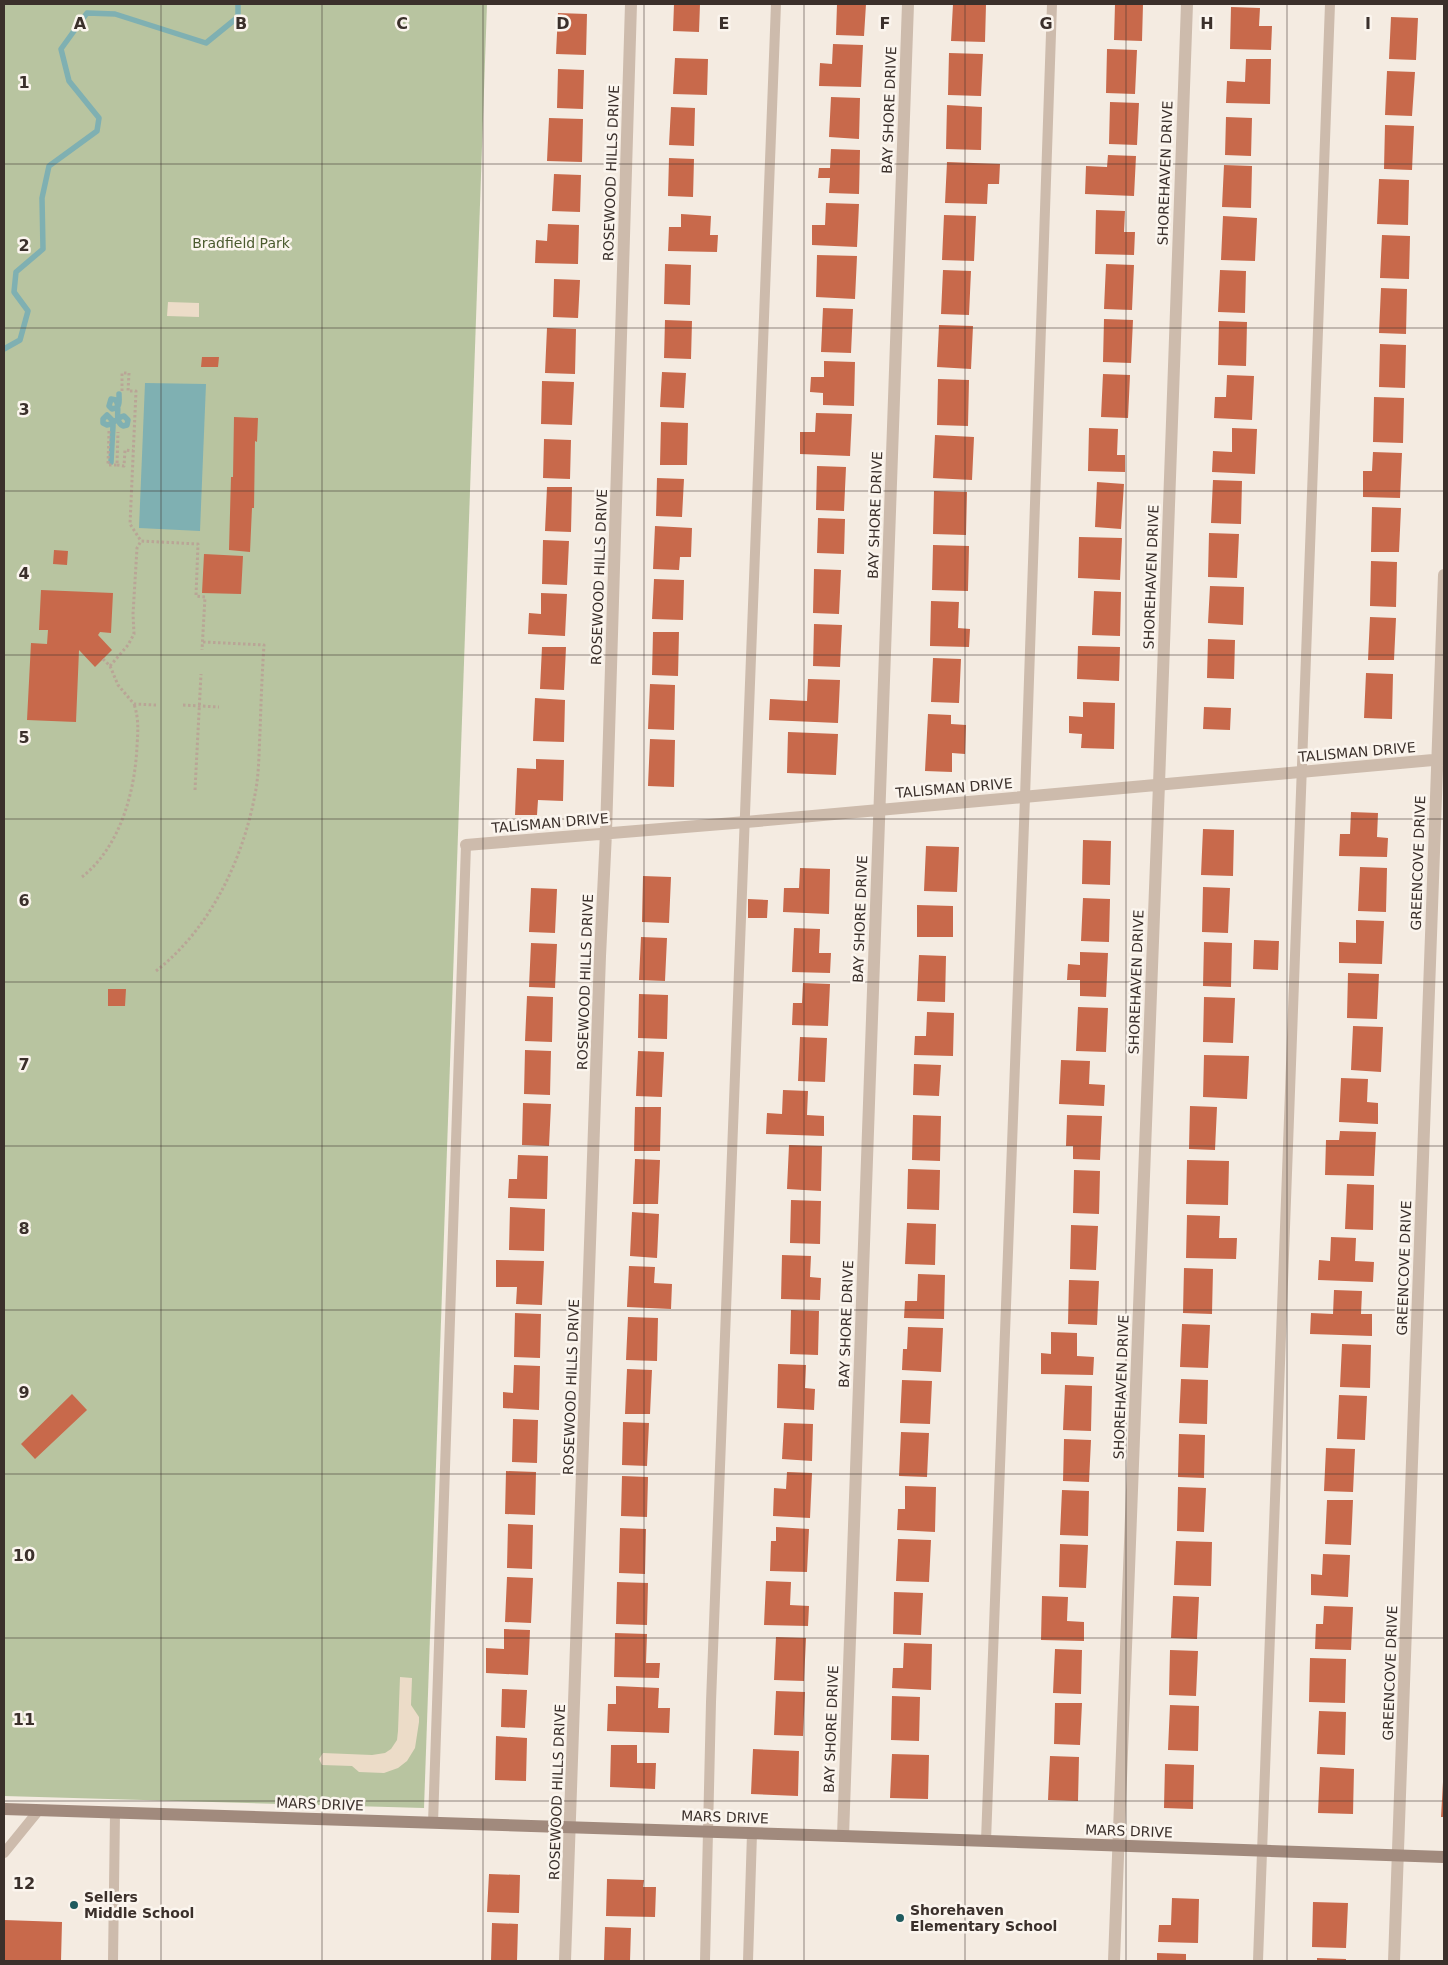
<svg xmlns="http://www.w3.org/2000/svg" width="1448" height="1965" font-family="'DejaVu Sans',sans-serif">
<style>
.green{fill:#b8c4a0}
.plaza{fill:#ecdcc8}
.water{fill:#7fb0b2}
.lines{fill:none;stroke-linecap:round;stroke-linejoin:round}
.stream{stroke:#7fb0b2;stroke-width:5.5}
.building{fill:#c8694b}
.path{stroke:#b9a596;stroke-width:3;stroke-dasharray:2.5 2.5;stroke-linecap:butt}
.lane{stroke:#cdbbac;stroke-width:10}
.street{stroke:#cdbbac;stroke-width:12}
.secondary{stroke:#a18a7d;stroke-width:12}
.grid{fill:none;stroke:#3b302b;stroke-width:1;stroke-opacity:0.55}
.poi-dot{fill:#1f5a5e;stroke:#fbf5ee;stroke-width:2}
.labels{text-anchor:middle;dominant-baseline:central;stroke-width:5;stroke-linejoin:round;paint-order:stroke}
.street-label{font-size:14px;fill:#3b302b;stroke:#fbf5ee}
.park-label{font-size:14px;fill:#4a5a2e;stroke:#fbf5ee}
.poi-label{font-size:14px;font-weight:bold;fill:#3b302b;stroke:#fbf5ee;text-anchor:start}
.grid-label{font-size:16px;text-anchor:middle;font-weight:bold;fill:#3b302b;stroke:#fbf5ee;stroke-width:5;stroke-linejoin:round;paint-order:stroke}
</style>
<rect width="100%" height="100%" fill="#f4ebe1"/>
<!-- green -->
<path class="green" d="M4,4H487L424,1808L4,1796Z"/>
<!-- plaza -->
<path class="plaza" d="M168,302L199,303V317L167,316Z
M400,1677L412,1678L411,1705L419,1717V1722L415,1748L407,1761L398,1768L384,1773L359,1772L352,1766L322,1765L319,1759L323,1753L372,1755L385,1753L391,1749L397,1740L398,1731Z"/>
<!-- water -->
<path class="water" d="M145,383L206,384L200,531L139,528Z"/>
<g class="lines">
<!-- stream -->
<path class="stream" d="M4,349L20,340L28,311L14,292L16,272L43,249L42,198L49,166L97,131L99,118L69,81L61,49L87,13L115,14L206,43L238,17V4
M111,462L113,426V421L107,415L103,419V423L107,425C114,424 118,417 124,416L128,420L127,425L123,426C113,420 121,409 116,400L111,399L109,406L112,409C121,408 119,401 119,394"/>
</g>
<!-- building -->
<path class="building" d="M674,4H700L699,32L673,31Z
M837,4H866L864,36L836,35Z
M953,4H986L985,42L951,41Z
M1115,4H1143L1142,41L1114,40Z
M1231,7L1260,8L1259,26H1272L1271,50L1230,49Z
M558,13L587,14L586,55L556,54Z
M1391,17L1418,18L1416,60L1389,59Z
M833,44L863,45L861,87L819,86L820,63L832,64Z
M1107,49L1137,50L1135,94L1106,93Z
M949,53L983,54L981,96L948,95Z
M675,58L708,59L707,95L673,94Z
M1246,59H1271L1270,104L1226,103L1227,81L1245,82Z
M558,69L584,70L583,109L557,108Z
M1387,71L1415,72L1412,116L1385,115Z
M831,97L860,98L859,139L829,137Z
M1110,102L1139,103L1137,145L1109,144Z
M947,105L982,107L981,150L946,149Z
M671,107L695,108L694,146L669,145Z
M1226,117L1252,118L1251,156L1225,155Z
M549,118L583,119L582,162L547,161Z
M1385,125L1414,126L1412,170L1384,169Z
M831,149L860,150L859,194L829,193L830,178H818L819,168H830Z
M1108,155L1136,156L1134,196L1085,194L1086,166L1107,167Z
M669,158L694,159L693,197L668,196Z
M947,162L1000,164L999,184H988L987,204L945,203Z
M1224,165L1252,166L1251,208L1222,207Z
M554,174L581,175L580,212L552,211Z
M1379,179L1409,180L1408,225L1377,224Z
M826,203L859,204L857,247L812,245V225H825Z
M1096,210L1125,211L1124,232H1135L1134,255L1095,254Z
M681,214L711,216L710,235H718L717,252L668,251L669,227H681Z
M944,215L976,216L974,261L942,260Z
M1223,216L1257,218L1255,261L1221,260Z
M548,224L579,225L578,264L535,263L536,240L547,241Z
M1382,235L1410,236L1409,279L1380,278Z
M817,255L857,256L855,299L816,297Z
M665,264L691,265L690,305L664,304Z
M1106,264L1134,265L1132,310L1104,309Z
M943,270L971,271L969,315L941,314Z
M1220,270L1246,271L1245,313L1218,312Z
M554,279L580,280L578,318L553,317Z
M1381,288L1407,289L1406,334L1379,333Z
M823,308L853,309L851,353L821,352Z
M1104,319L1133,320L1131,363L1103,362Z
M665,320L692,321L691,359L664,358Z
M1219,321L1247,322L1246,366L1218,365Z
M939,325L973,326L971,369L937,367Z
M547,328L576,329L575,374L545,373Z
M1380,344L1406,345L1405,388L1379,387Z
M202,357H219L218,367H201Z
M824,361L855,362L854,406L823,405V393L810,392L811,377H824Z
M662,372L686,373L684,408L660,407Z
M1103,374L1130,375L1128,418L1101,417Z
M1227,375L1254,376L1252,420L1214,418L1215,397H1226Z
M938,379L969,380L968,426L937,425Z
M542,381L574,382L572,425L541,424Z
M1374,397L1404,398L1403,443L1373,442Z
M816,413L852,414L850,456L800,454V432H815Z
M234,417L258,418L257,442L255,441L254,508H252L250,552L229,550L231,477H233Z
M661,422L688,423L687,465H660Z
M1089,428L1118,429L1117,455H1125V472L1088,471Z
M1232,428L1257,429L1255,474L1212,472L1213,451L1232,452Z
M935,435L974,437L972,480L933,478Z
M544,439L571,440L570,479L543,478Z
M1373,452L1402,453L1400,498L1363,497V471H1372Z
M817,466L846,467L844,511L816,510Z
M657,478L684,479L682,517L656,516Z
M1213,480L1242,481L1241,524L1211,523Z
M1097,482L1124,484L1121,529L1095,527Z
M547,487H572L571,532L545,531Z
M934,491L967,492L966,535L933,534Z
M1372,507L1401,508L1399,552H1371Z
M818,518L845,519L844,554L817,553Z
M655,526L692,528L691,557H680L679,570L653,569Z
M1209,533L1239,534L1237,578L1208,577Z
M1079,537L1122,538L1120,580L1078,578Z
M543,540L569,541L567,585L542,584Z
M933,545L969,546L968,591L932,590Z
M54,550L68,551L67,565L53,564Z
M204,554L243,556L241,594L202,593Z
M1371,561L1397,562L1396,607L1370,606Z
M814,569L841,570L839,614L813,613Z
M654,579L684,580L683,620L652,619Z
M1210,586L1244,587L1243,625L1208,623Z
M41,590L113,593L111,633L100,632L98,635L112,650L95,667L79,650L76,722L27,720L31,643L47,644L48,630H39Z
M1094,591L1121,592L1120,636L1092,635Z
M541,593L567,594L565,636L528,634L529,613L541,614Z
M931,601L959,602L958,628L970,629L969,647L930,646Z
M1370,617L1396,618L1394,660H1368Z
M814,624L842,625L840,667L813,666Z
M653,632H679L678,676L652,675Z
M1208,639L1235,640L1234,679L1207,678Z
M1078,646L1120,647L1119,681L1077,679Z
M542,647H566L564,690L540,689Z
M933,658L961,659L959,703L931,702Z
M1366,673L1393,674L1392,719L1364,718Z
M808,679L840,680L838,723L769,720L770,699L807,701Z
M650,684L675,685L674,730L648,729Z
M535,698L565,700L564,742L533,741Z
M1083,702L1115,703L1114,749L1081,748L1082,734L1069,733V716L1083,717Z
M1204,707L1231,708L1230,730L1203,729Z
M928,714L951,715V724L966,725L965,754L952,753V772L925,771Z
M788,732L838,734L836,775L787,773Z
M650,739L675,740L674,787L648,786Z
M536,759L564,760L563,801L538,800L537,815H515L517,768L536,769Z
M1351,812L1378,813L1377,837L1388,838L1387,857L1339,856L1340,834H1350Z
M1203,829L1234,830L1233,876L1201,875Z
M1083,840L1111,841L1110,885L1082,884Z
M926,846L959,847L957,892L924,891Z
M1360,867L1387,868L1386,912L1358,911Z
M800,868L830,869L829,914L783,912L784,888H799Z
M643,876L671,877L669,923L642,922Z
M1203,887L1230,888L1228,933L1202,932Z
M531,888L557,889L555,933L529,932Z
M1083,898L1110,899L1109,942L1081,941Z
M748,899L768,900L767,918H748Z
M917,905L953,906V937H917Z
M1356,920L1384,921L1382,964L1339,963V942L1356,943Z
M794,928L820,929L819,953H831L830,973L792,972Z
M641,937L667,938L665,981L639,980Z
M1254,940L1279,941L1278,970L1253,969Z
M1204,942L1232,943L1231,987L1203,986Z
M531,943L557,944L555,988L529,987Z
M1080,952L1108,953L1106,997L1080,996V980H1067L1068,964L1080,965Z
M919,955L946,956L945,1002L917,1001Z
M1348,973L1379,974L1377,1019L1347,1018Z
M803,983L830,984L828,1026L792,1025L793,1003H802Z
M108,989H126L125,1006H108Z
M639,994L668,995L667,1039L638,1038Z
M527,996L553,997L552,1042L525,1041Z
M1204,997L1235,998L1233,1043L1203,1042Z
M1078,1007L1108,1008L1106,1052L1076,1051Z
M927,1012L954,1013L953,1056L914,1055L915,1036H926Z
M1353,1026L1383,1027L1381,1072L1351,1070Z
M800,1037L827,1038L825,1082L798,1081Z
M525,1050L551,1051L550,1095L524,1094Z
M638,1051L664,1052L662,1097L636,1096Z
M1204,1055L1249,1056L1247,1099L1203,1097Z
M1061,1060L1090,1061L1089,1084L1105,1085L1104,1106L1059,1104Z
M914,1064L941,1065L939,1096L913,1095Z
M1341,1078L1368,1079L1367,1102L1378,1103V1124L1339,1122Z
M783,1090L808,1091L807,1115L824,1116V1136L766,1134L767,1113L782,1114Z
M523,1103L551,1104L549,1146L522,1145Z
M1190,1106L1217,1107L1215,1150L1189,1149Z
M635,1107H661L660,1151H634Z
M913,1115L941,1116L940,1161L912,1160Z
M1067,1115L1102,1116L1100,1160L1073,1159V1146H1066Z
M1340,1131L1376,1132L1374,1176L1325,1175L1326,1140H1339Z
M789,1145L822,1146L821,1191L787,1189Z
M518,1155L548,1156L547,1199L508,1198L509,1179H517Z
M635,1159L660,1160L658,1204H633Z
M1187,1160L1229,1161L1228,1205L1186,1204Z
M908,1169L940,1170L939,1210L907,1209Z
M1074,1170L1100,1171L1099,1214L1073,1213Z
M1347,1184L1374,1185L1373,1230L1345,1229Z
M791,1200L821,1201L820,1244L790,1243Z
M510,1207L545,1209L544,1251L509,1250Z
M632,1212L659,1214L657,1258L630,1256Z
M1187,1215L1220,1216L1219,1238H1237L1236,1259L1186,1258Z
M907,1223L936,1224L935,1265L905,1264Z
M1071,1225L1098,1226L1096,1270L1070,1269Z
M1331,1237L1356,1238L1355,1261L1374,1262L1373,1282L1318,1280L1319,1260L1330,1261Z
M782,1255L811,1256L810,1277L821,1278L820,1300L781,1299Z
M496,1260L544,1261L542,1305L516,1304L517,1287H496Z
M629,1266L655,1267L654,1283L672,1284L671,1309L627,1307Z
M1184,1268L1213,1269L1212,1314L1183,1313Z
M918,1274L945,1275L944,1319L904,1318L905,1301H917Z
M1069,1280L1099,1281L1097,1325L1068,1324Z
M1334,1290L1362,1291L1361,1314H1372V1336L1310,1334L1311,1313L1333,1314Z
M791,1310L819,1311L818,1355L790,1354Z
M515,1313L541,1314L540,1358L514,1357Z
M628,1317L658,1318L657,1361L626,1360Z
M1182,1324L1210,1325L1208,1368L1180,1367Z
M908,1327L943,1328L941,1372L902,1370L903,1349H907Z
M1051,1332L1077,1333V1356L1094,1357L1093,1375L1041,1374V1353L1051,1354Z
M1342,1344L1371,1345L1370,1388L1340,1387Z
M778,1364L806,1365L805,1388L815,1389L814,1410L777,1408Z
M514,1365L540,1366L539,1410L503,1408V1392L513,1393Z
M627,1369L652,1370L650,1414H625Z
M1181,1379L1208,1380L1207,1424L1179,1423Z
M902,1380L932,1381L930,1424L900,1423Z
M1065,1385L1092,1386L1091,1431L1063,1430Z
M72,1394L87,1410L35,1459L21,1444Z
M1339,1395L1367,1396L1365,1440L1337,1439Z
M513,1419L538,1420L537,1463L512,1462Z
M623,1422L649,1423L647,1466L622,1465Z
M784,1423L813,1424L812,1461L782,1459Z
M901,1432L929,1433L927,1477L899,1476Z
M1179,1434L1205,1435L1204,1478L1178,1477Z
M1064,1439L1091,1440L1089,1482L1063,1481Z
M1326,1448L1355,1449L1353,1492L1324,1491Z
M506,1471L536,1472L535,1515L505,1514Z
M787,1472L812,1473L810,1518L773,1516L774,1488L786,1489Z
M622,1476L648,1477L647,1517L621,1516Z
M905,1486L936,1487L935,1532L897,1530L898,1509H905Z
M1178,1487L1206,1488L1204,1532L1177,1531Z
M1062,1490L1089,1491L1088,1536L1060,1535Z
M1327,1500H1353L1351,1545L1325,1544Z
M508,1524L533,1525L532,1569L507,1568Z
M776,1527L809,1529L807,1572L770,1571L771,1541H776Z
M620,1528L646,1529L645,1574L619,1573Z
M898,1539L931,1540L929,1582L896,1581Z
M1176,1541L1212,1542L1211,1586L1174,1585Z
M1060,1544L1088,1545L1086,1588L1059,1587Z
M1323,1554L1350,1555L1348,1597L1311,1595V1574L1322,1575Z
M507,1577L533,1578L531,1623L505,1622Z
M766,1581L791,1582L790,1605L809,1606L808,1626L764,1625Z
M617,1582L648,1583L647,1625L616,1624Z
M894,1592L923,1593L921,1635L893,1634Z
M1042,1596L1068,1597L1067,1621L1084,1622V1641L1041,1640Z
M1173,1596L1199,1597L1197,1639L1171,1638Z
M1324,1606L1353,1607L1351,1650L1315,1649L1316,1624H1323Z
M504,1629L530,1630L528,1675L486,1673V1648L504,1649Z
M615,1633L647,1634L646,1663H660L659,1678L614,1677Z
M776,1637L806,1638L804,1681L774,1680Z
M904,1643L932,1644L931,1690L892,1688L893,1668H903Z
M1055,1649L1082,1650L1081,1694L1053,1693Z
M1170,1650L1198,1651L1196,1696L1169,1695Z
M1310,1658L1346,1659L1345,1703L1309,1702Z
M616,1686L659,1688L658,1708H670L669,1733L607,1731L608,1704H616Z
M502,1689L527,1690L525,1728L501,1727Z
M776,1691L805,1692L803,1736L774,1735Z
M892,1696L920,1697L919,1741L891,1740Z
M1055,1703H1082L1080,1745L1054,1744Z
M1170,1705L1199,1706L1198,1751L1168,1750Z
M1319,1711L1346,1712L1345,1755L1317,1754Z
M496,1736L527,1738L526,1781L495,1780Z
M611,1745H637V1763H656L655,1789L610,1787Z
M753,1749L799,1751L798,1796L751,1794Z
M892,1754L929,1755L928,1799L890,1798Z
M1050,1756L1079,1757L1078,1801L1048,1800Z
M1165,1764L1194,1765L1193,1809L1164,1808Z
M1320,1767L1354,1769L1353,1814L1318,1813Z
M1443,1782H1444V1817H1441Z
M489,1874L520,1875L519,1913L487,1912Z
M607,1879L644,1880L643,1887H656L655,1917L606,1916Z
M1172,1898L1199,1899L1198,1943L1158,1942L1159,1925H1171Z
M1313,1902L1348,1903L1346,1948L1312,1947Z
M4,1920L62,1922L61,1961H4Z
M492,1923L518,1924L517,1961H491Z
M605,1927L631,1928L630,1961H604Z
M1157,1953L1186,1954V1961H1157Z
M1317,1958L1346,1959V1961H1317Z"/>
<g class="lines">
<!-- path -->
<path class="path" d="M122,391V373H129L128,391H136L130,524L141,541L198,544L196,596L205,597L202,650
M109,431L108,465H117L118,432
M117,465L124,466L125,450L133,451
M103,659L110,666L118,685L134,704L156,705
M110,666L128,645L134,634L133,614L137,548L141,541
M183,705L219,707
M195,790L201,674
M82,877C120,847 135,792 137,746C138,731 139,719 134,704
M156,971C211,928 244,858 256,789C259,771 259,751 260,732C261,703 262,674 264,645L203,642"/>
<!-- lane -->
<path class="lane" d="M433,1823L466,845
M986,1841L1025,797L1052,4
M4,1853L39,1810
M113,1961L115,1813
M705,1961L711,1702L776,4
M748,1961L752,1833
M1258,1961L1330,4"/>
<!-- street -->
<path class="street" d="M466,845L746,822L1444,759
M843,1836L908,4
M565,1961L600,956L606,833L631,4
M1114,1961L1159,784L1187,4
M1394,1961L1444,575"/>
<!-- secondary -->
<path class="secondary" d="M4,1809L843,1836L1444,1857"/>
</g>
<!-- grid -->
<path class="grid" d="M161,4V1961M322,4V1961M483,4V1961M644,4V1961M804,4V1961M965,4V1961M1126,4V1961M1287,4V1961M4,164H1444M4,328H1444M4,491H1444M4,655H1444M4,819H1444M4,982H1444M4,1146H1444M4,1310H1444M4,1474H1444M4,1638H1444M4,1801H1444"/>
<!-- markers -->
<g class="poi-dot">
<circle cx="74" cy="1905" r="5"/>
<circle cx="900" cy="1918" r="5"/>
</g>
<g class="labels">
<!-- street labels -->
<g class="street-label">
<text transform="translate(889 110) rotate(-88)">BAY SHORE DRIVE</text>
<text transform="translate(611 173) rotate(-88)">ROSEWOOD HILLS DRIVE</text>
<text transform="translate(1165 173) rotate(-88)">SHOREHAVEN DRIVE</text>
<text transform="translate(875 515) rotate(-88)">BAY SHORE DRIVE</text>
<text transform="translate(599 577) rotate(-88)">ROSEWOOD HILLS DRIVE</text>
<text transform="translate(1151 577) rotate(-88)">SHOREHAVEN DRIVE</text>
<text transform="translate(1357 752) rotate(-5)">TALISMAN DRIVE</text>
<text transform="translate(954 788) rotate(-5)">TALISMAN DRIVE</text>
<text transform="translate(550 823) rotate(-5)">TALISMAN DRIVE</text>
<text transform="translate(1418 863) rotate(-88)">GREENCOVE DRIVE</text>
<text transform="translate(860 919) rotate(-88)">BAY SHORE DRIVE</text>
<text transform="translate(585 982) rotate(-88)">ROSEWOOD HILLS DRIVE</text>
<text transform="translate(1136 982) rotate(-88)">SHOREHAVEN DRIVE</text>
<text transform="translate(1404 1268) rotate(-88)">GREENCOVE DRIVE</text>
<text transform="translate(846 1324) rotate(-88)">BAY SHORE DRIVE</text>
<text transform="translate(571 1387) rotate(-88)">ROSEWOOD HILLS DRIVE</text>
<text transform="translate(1121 1387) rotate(-88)">SHOREHAVEN DRIVE</text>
<text transform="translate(1390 1673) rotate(-88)">GREENCOVE DRIVE</text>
<text transform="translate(831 1729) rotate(-88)">BAY SHORE DRIVE</text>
<text transform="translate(557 1792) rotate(-88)">ROSEWOOD HILLS DRIVE</text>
<text transform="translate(320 1804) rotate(2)">MARS DRIVE</text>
<text transform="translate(725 1817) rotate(2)">MARS DRIVE</text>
<text transform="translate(1129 1831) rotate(2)">MARS DRIVE</text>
</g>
<!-- park labels -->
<g class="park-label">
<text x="241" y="243">Bradfield Park</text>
</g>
<!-- poi labels -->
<g class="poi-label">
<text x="84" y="1897">Sellers<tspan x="84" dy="16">Middle School</tspan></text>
<text x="910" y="1910">Shorehaven<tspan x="910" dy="16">Elementary School</tspan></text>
</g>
</g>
<g class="grid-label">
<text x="80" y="29">A</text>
<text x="241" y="29">B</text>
<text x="402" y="29">C</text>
<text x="563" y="29">D</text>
<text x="724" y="29">E</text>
<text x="885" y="29">F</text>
<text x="1046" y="29">G</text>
<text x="1207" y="29">H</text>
<text x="1368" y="29">I</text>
<text x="24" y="88">1</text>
<text x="24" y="251">2</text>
<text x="24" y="415">3</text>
<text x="24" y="579">4</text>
<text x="24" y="743">5</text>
<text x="24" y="906">6</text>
<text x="24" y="1070">7</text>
<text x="24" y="1234">8</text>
<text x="24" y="1398">9</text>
<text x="24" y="1561">10</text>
<text x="24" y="1725">11</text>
<text x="24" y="1889">12</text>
</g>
<!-- border -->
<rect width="1448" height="1965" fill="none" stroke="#3b302b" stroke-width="10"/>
</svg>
